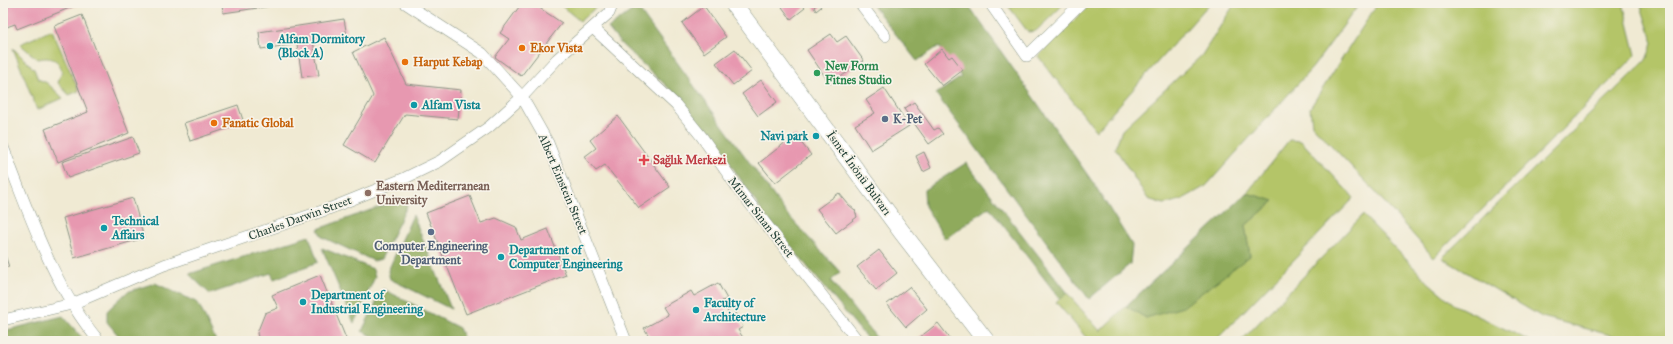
<svg xmlns="http://www.w3.org/2000/svg" width="1673" height="344" font-family="'IM FELL Great Primer',serif">
<style>
.green{fill:#b4c567;stroke:#6a814e}
.forest{fill:#8faa5c;stroke:#577448}
.building{fill:#e798b0}
.lines{fill:none;stroke-linecap:round;stroke-linejoin:round}
.minor-casing{stroke:#889484;stroke-width:12}
.primary-casing{stroke:#889484;stroke-width:18}
.minor{stroke:#fff;stroke-width:11}
.primary{stroke:#fff;stroke-width:17}
.culture-dot{fill:#0f9aa8;stroke:#f7f3e8;stroke-width:1.5}
.food-dot{fill:#e8710a;stroke:#f7f3e8;stroke-width:1.5}
.leisure-dot{fill:#2e9e5b;stroke:#f7f3e8;stroke-width:1.5}
.service-dot{fill:#5c6f8a;stroke:#f7f3e8;stroke-width:1.5}
.health-dot{fill:#e0444e;stroke:#f7f3e8;stroke-width:1.5}
.education-dot{fill:#8d6e63;stroke:#f7f3e8;stroke-width:1.5}
.labels{text-anchor:middle;dominant-baseline:central;stroke-width:3.5;stroke-linejoin:round;paint-order:stroke}
.culture-label{font-size:12px;font-weight:bold;fill:#0d838f;stroke:#f7f3e8;text-anchor:start}
.food-label{font-size:12px;font-weight:bold;fill:#c56008;stroke:#f7f3e8;text-anchor:start}
.leisure-label{font-size:12px;font-weight:bold;fill:#27864d;stroke:#f7f3e8;text-anchor:start}
.service-label{font-size:12px;font-weight:bold;fill:#4e5e75;stroke:#f7f3e8;text-anchor:start}
.health-label{font-size:12px;font-weight:bold;fill:#be3a42;stroke:#f7f3e8;text-anchor:start}
.street-label{font-size:12px;fill:#1f3d34;stroke:#f7f3e8}
.education-label{font-size:12px;font-weight:bold;fill:#785e54;stroke:#f7f3e8;text-anchor:start}
</style>
<rect width="100%" height="100%" fill="#f7f3e8"/>
<filter id="ink" filterUnits="userSpaceOnUse"><feTurbulence type="fractalNoise" baseFrequency=".025" numOctaves="2"/><feDisplacementMap in="SourceGraphic" scale="8" xChannelSelector="R" yChannelSelector="G"/><feConvolveMatrix kernelMatrix="1 2 1 2 8 2 1 2 1" color-interpolation-filters="sRGB"/></filter>
<filter id="wash" filterUnits="userSpaceOnUse"><feTurbulence type="fractalNoise" baseFrequency=".012" numOctaves="4" result="noise"/><feDisplacementMap in="SourceGraphic" scale="16" xChannelSelector="R" yChannelSelector="G"/><feGaussianBlur stdDeviation="0.9" result="paint"/><feColorMatrix in="noise" values="0 0 0 0 0 0 0 0 0 0 0 0 0 0 0 0 0 1.4 0 .05"/><feComposite in="paint" operator="in"/></filter>
<g filter="url(#wash)">
<rect width="100%" height="100%" fill="#f0ead3"/>
<!-- green -->
<path class="green" d="M558,3H601L580,21Z
M1006,3H1065L1036,31L1028,32Z
M1091,3H1210L1096,131L1038,56Z
M1235,3H1360L1313,67L1206,186L1181,200L1164,204L1148,199L1115,148L1122,130L1202,55Z
M1378,3H1623L1636,55L1434,258L1368,184L1312,125L1310,108Z
M1640,3H1670V339L1633,341L1542,317L1442,258L1646,60L1653,43Z
M52,30L79,91L69,95L58,83L62,71C58,57 49,57 37,59L20,44Z
M13,48L34,69L38,79L47,83L63,98L37,110Z
M1289,140L1301,141L1354,198L1215,341H1089L1056,302L1067,293L1100,331L1126,306L1146,318L1250,256L1245,226L1274,201L1247,193Z
M1363,215L1429,283L1455,305L1530,341H1241Z"/>
<!-- forest -->
<path class="forest" d="M871,3H967L1094,184L1132,245L1130,264L1089,299L936,94L961,77L939,46L917,61Z
M637,7L786,213L840,272L831,281L879,341H869L763,213L729,162L673,92L620,43L608,28Z
M966,163L1067,292L1060,299L989,207L945,239L925,206L924,190Z
M1247,193L1274,201L1245,226L1250,256L1183,307L1146,318L1126,306Z
M404,198L407,206L381,259L374,261L322,237L318,229Z
M413,215L451,309L390,279L388,271Z
M309,236L318,262L274,279L271,273L210,294L189,274Z
M322,248L373,269L375,277L354,323Z
M155,283L198,303L216,341H123L107,322V311L127,292Z
M383,289L459,328L465,341H383L362,331Z
M63,316L85,341H3V331Z"/>
<g id="blocks">
<!-- building -->
<path class="building" d="M6,3H82L17,29L15,24L4,28L3,25V10L8,8Z
M222,3H286V4L223,13Z
M522,3H532L562,23L521,76L495,57L509,39L500,33Z
M783,3H801L805,8L791,19L782,7L785,5Z
M818,3L821,7L816,11L814,7Z
M704,6L726,37L704,53L682,23Z
M82,15L129,133L58,162L45,129L88,112L54,26Z
M344,19L347,36L313,41L319,75L302,77L297,44L261,49L259,32Z
M831,34L837,42L846,36L864,61L830,84L807,50Z
M384,37L406,84L461,90L458,119L405,114L375,163L344,145L373,96L353,52Z
M735,49L752,71L733,85L716,63Z
M942,49L949,58L952,56L963,70L942,86L924,64Z
M761,80L777,102L758,116L742,94Z
M884,88L909,126L871,150L855,125L875,113L866,100Z
M914,102L934,130L938,128L943,134L929,144L904,109Z
M238,105L244,123L190,141L184,123Z
M618,116L670,187L639,208L605,165L596,171L584,157L596,148L590,140Z
M795,135L811,155L775,183L759,163Z
M133,137L139,153L68,178L62,162Z
M924,152L931,168L923,172L916,156Z
M839,193L849,205L855,210L857,217L836,233L817,209Z
M470,196L481,223L496,218L516,227L521,240L548,229L566,275L466,314L426,213Z
M133,198L144,238L74,258L63,218Z
M3,249L9,267L3,268Z
M879,250L897,273L876,290L857,267Z
M320,275L347,341H259L257,333L265,313L278,308L272,295Z
M718,283L727,299L722,301L730,316L735,313L743,327L738,330L744,339L740,341H652L644,328L668,315L663,307L691,291L694,296Z
M909,287L927,309L906,327L887,304Z
M938,323L952,341H915Z"/>
</g>
</g>
<g filter="url(#ink)">
<use href="#blocks" fill-opacity="0" stroke="#889484" stroke-width="1"/>
<g class="lines">
<defs>
<path id="minor" d="M405,3L482,53L522,97L548,143L626,341
M860,3L885,36
M990,3L1027,56L1081,3
M593,28L676,105L702,137L740,191L858,341
M3,147C28,211 54,289 99,341
M3,320L72,304L164,265L331,208L405,178L440,161L489,127L522,97L557,59L609,13L613,3"/>
<path id="primary" d="M733,3L901,231L986,341"/>
</defs>
<!-- minor casing -->
<use href="#minor" class="minor-casing"/>
<!-- primary casing -->
<use href="#primary" class="primary-casing"/>
<!-- minor -->
<use href="#minor" class="minor"/>
<!-- primary -->
<use href="#primary" class="primary"/>
</g>
</g>
<!-- markers -->
<g class="culture-dot">
<circle cx="270" cy="46" r="4"/>
<circle cx="414" cy="105" r="4"/>
<circle cx="816" cy="136" r="4"/>
<circle cx="104" cy="228" r="4"/>
<circle cx="501" cy="257" r="4"/>
<circle cx="303" cy="302" r="4"/>
<circle cx="696" cy="310" r="4"/>
</g>
<g class="food-dot">
<circle cx="522" cy="48" r="4"/>
<circle cx="405" cy="62" r="4"/>
<circle cx="214" cy="123" r="4"/>
</g>
<circle class="leisure-dot" cx="817" cy="73" r="4"/>
<g class="service-dot">
<circle cx="885" cy="119" r="4"/>
<circle cx="431" cy="232" r="4"/>
</g>
<path class="health-dot" d="M642 154h4v4h4v4h-4v4h-4v-4h-4v-4h4z"/>
<circle class="education-dot" cx="368" cy="193" r="4"/>
<g class="labels">
<!-- culture labels -->
<g class="culture-label">
<text x="278" y="39">Alfam Dormitory<tspan x="278" dy="14">(Block A)</tspan></text>
<text x="422" y="105">Alfam Vista</text>
<text x="808" y="136" text-anchor="end">Navi park</text>
<text x="112" y="221">Technical<tspan x="112" dy="14">Affairs</tspan></text>
<text x="509" y="250">Department of<tspan x="509" dy="14">Computer Engineering</tspan></text>
<text x="311" y="295">Department of<tspan x="311" dy="14">Industrial Engineering</tspan></text>
<text x="704" y="303">Faculty of<tspan x="704" dy="14">Architecture</tspan></text>
</g>
<!-- food labels -->
<g class="food-label">
<text x="530" y="48">Ekor Vista</text>
<text x="413" y="62">Harput Kebap</text>
<text x="222" y="123">Fanatic Global</text>
</g>
<!-- leisure labels -->
<g class="leisure-label">
<text x="825" y="66">New Form<tspan x="825" dy="14">Fitnes Studio</tspan></text>
</g>
<!-- service labels -->
<g class="service-label">
<text x="893" y="119">K-Pet</text>
<text x="431" y="246" text-anchor="middle">Computer Engineering<tspan x="431" dy="14">Department</tspan></text>
</g>
<!-- health labels -->
<g class="health-label">
<text x="653" y="160">Sağlık Merkezi</text>
</g>
<!-- street labels -->
<g class="street-label">
<text transform="translate(859 173) rotate(54)">İsmet İnönü Bulvarı</text>
<text transform="translate(563 184) rotate(67)">Albert Einstein Street</text>
<text transform="translate(761 217) rotate(52)">Mimar Sinan Street</text>
<text transform="translate(300 218) rotate(-20)">Charles Darwin Street</text>
</g>
<!-- education labels -->
<g class="education-label">
<text x="376" y="186">Eastern Mediterranean<tspan x="376" dy="14">University</tspan></text>
</g>
</g>
<!-- margin -->
<rect width="1673" height="344" fill="none" stroke="#f7f3e8" stroke-width="16"/>
</svg>
